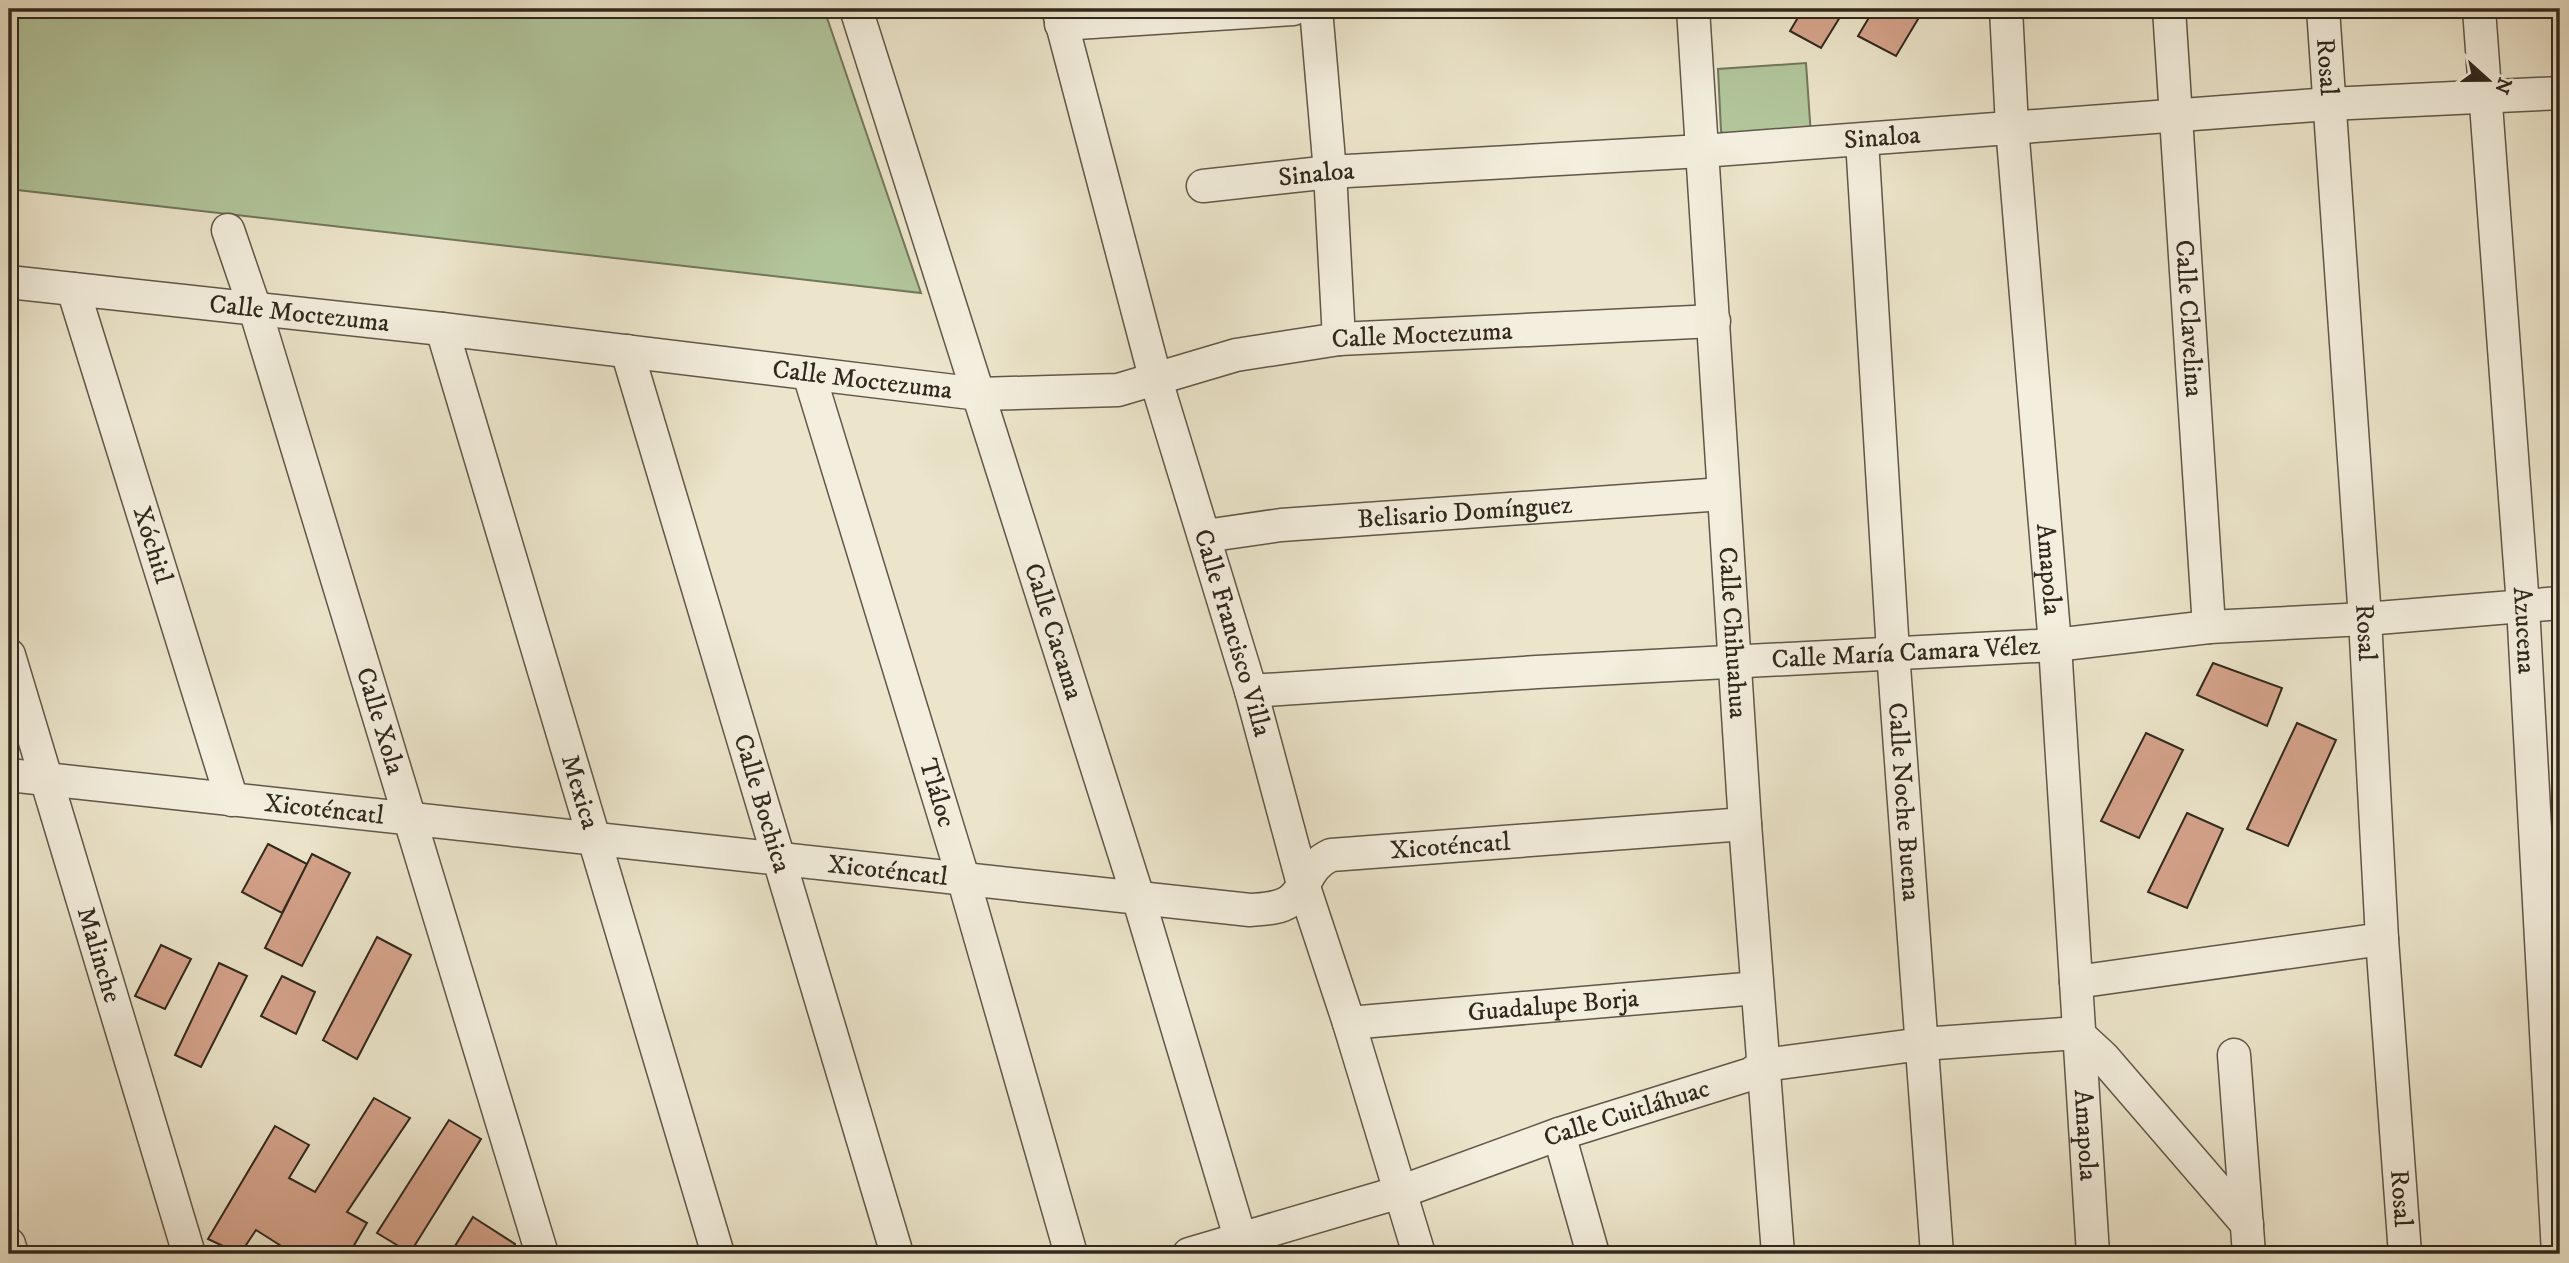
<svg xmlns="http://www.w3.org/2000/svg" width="2569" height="1263" font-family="'IM FELL DW Pica',serif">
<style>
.green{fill:#b2c69c;stroke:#72775d;stroke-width:2}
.building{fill:#d5a38b;stroke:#31281e;stroke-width:2}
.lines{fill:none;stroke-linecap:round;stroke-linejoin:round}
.minor-casing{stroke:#605749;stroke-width:35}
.minor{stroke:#f3eedd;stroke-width:32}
.labels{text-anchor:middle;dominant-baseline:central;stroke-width:5;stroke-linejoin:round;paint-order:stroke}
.street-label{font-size:26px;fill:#31281e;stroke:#f3eedd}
</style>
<rect width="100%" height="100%" fill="#ece5cb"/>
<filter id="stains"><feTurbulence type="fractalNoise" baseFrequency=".00286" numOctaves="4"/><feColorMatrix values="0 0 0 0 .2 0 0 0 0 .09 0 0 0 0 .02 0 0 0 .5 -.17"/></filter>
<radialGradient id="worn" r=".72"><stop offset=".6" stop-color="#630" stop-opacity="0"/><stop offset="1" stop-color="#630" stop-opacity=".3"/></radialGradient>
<!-- green -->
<path class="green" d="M9,9H824L921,293L9,189Z
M1806,63L1811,136L1730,141L1721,131L1718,69Z"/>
<!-- building -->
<path class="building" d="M1803,9H1845L1821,48L1790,31Z
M1874,9H1924L1896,56L1858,36Z
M2213,663L2282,688L2267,726L2197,695Z
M2297,723L2336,740L2288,846L2247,829Z
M2146,733L2183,750L2139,838L2101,821Z
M2187,813L2223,829L2187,908L2148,892Z
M268,844L307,864L282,913L242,892Z
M312,854L350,873L302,966L265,948Z
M377,937L411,955L357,1059L323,1040Z
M161,945L191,959L165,1009L135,996Z
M219,963L247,976L201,1067L175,1055Z
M282,976L315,992L296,1034L261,1016Z
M374,1098L410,1118L347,1212L367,1223L349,1254H294L256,1230L240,1254L208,1239L275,1126L309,1145L289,1178L315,1192Z
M449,1120L481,1139L410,1253L377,1233Z
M473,1217L515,1244L508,1254H450Z"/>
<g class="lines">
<defs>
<g id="minor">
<path id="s1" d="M856,9L1138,897L1245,1254"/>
<path id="s2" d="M1058,9L1155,377L1251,691L1303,884L1349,1023L1419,1254"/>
<path d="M1316,9L1330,172L1339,339"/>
<path id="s3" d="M1693,9L1745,824L1778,1254"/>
<path id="s4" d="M2006,9L2012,127L2055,645L2093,1254"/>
<path id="s5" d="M2169,9L2209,627"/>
<path id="s6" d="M2323,9L2365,619L2382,939L2405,1254"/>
<path id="s7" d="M2479,9L2523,606L2558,1254"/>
<path d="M1061,24L1293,9"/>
<path id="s8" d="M1862,140L1893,652L1937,1254"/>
<path id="s9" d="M1203,186L1330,172L1702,151L2329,104L2560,93"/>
<path id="s10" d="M228,230L255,309L542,1254"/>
<path id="s11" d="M9,282L442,329L979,394L1118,390L1236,355L1339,339L1714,321"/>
<path id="s12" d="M73,289L232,800"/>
<path id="s13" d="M442,329L718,1254"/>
<path id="s14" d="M627,351L897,1254"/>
<path id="s15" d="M809,374L964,881L1071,1254"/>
<path id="s16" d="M1205,536L1281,525L1723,494"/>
<path id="s17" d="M9,655L189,1254"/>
<path id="s18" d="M1251,691L1537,672L2055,645L2209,627L2365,619L2560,603"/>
<path id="s19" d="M9,775L1250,910C1263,909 1279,909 1290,901C1308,888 1306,866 1331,855L1745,824"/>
<path d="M2076,982L2382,939"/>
<path id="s20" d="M1349,1023L1757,988"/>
<path d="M2234,1055L2249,1254"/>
<path d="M1559,1134L1593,1254"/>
<path d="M9,1244L12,1254"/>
<path id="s21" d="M1189,1254L1400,1192L1559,1134L1751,1074L1764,1065L1922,1044L2077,1033L2103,1057L2247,1224"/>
</g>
</defs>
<!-- minor casing -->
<use href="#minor" class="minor-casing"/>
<!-- minor -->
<use href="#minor" class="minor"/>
</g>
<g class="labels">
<!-- street labels -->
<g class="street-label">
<text stroke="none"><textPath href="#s6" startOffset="58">Rosal</textPath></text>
<text stroke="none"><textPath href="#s9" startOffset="681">Sinaloa</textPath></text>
<text stroke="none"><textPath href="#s9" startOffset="114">Sinaloa</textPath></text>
<text stroke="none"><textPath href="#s11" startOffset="292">Calle Moctezuma</textPath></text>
<text stroke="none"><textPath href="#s5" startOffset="310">Calle Clavelina</textPath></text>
<text stroke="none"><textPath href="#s11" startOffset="1426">Calle Moctezuma</textPath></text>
<text stroke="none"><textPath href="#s11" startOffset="859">Calle Moctezuma</textPath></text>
<text stroke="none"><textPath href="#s16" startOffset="261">Belisario Domínguez</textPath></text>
<text stroke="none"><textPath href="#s12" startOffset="268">Xóchitl</textPath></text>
<text stroke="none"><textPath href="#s4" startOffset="562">Amapola</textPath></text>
<text stroke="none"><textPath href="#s1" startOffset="653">Calle Cacama</textPath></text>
<text stroke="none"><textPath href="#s6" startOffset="625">Rosal</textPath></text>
<text stroke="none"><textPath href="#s7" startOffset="623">Azucena</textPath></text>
<text stroke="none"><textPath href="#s3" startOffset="625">Calle Chihuahua</textPath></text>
<text stroke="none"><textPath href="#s2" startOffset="648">Calle Francisco Villa</textPath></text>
<text stroke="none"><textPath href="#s18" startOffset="656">Calle María Camara Vélez</textPath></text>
<text stroke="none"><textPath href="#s10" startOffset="514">Calle Xola</textPath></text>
<text stroke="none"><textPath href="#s13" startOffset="483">Mexica</textPath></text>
<text stroke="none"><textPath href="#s15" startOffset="438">Tláloc</textPath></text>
<text stroke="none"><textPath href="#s14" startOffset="472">Calle Bochica</textPath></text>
<text stroke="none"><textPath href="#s8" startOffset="663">Calle Noche Buena</textPath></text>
<text stroke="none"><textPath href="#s19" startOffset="317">Xicoténcatl</textPath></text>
<text stroke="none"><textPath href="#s19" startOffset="1472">Xicoténcatl</textPath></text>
<text stroke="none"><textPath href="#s19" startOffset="884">Xicoténcatl</textPath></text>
<text stroke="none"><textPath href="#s17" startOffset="313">Malinche</textPath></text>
<text stroke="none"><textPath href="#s20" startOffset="205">Guadalupe Borja</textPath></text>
<text stroke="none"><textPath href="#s21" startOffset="460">Calle Cuitláhuac</textPath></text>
<text stroke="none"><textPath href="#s4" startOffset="1129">Amapola</textPath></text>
<text stroke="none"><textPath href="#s6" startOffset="1192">Rosal</textPath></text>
</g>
</g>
<!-- margin -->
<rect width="2569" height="1263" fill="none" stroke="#ece5cb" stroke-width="35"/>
<rect x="10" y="10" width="2548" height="1242" fill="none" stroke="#31281e" stroke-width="3.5"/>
<rect x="18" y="18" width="2534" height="1228" fill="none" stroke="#31281e" stroke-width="2"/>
<!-- north arrow -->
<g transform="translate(2488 80) rotate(111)" stroke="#f3eedd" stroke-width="5" paint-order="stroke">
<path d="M0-5L12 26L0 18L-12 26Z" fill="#31281e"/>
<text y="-10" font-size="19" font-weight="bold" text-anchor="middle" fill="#31281e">N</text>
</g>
<rect width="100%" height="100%" filter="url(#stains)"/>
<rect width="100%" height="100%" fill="url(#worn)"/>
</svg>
